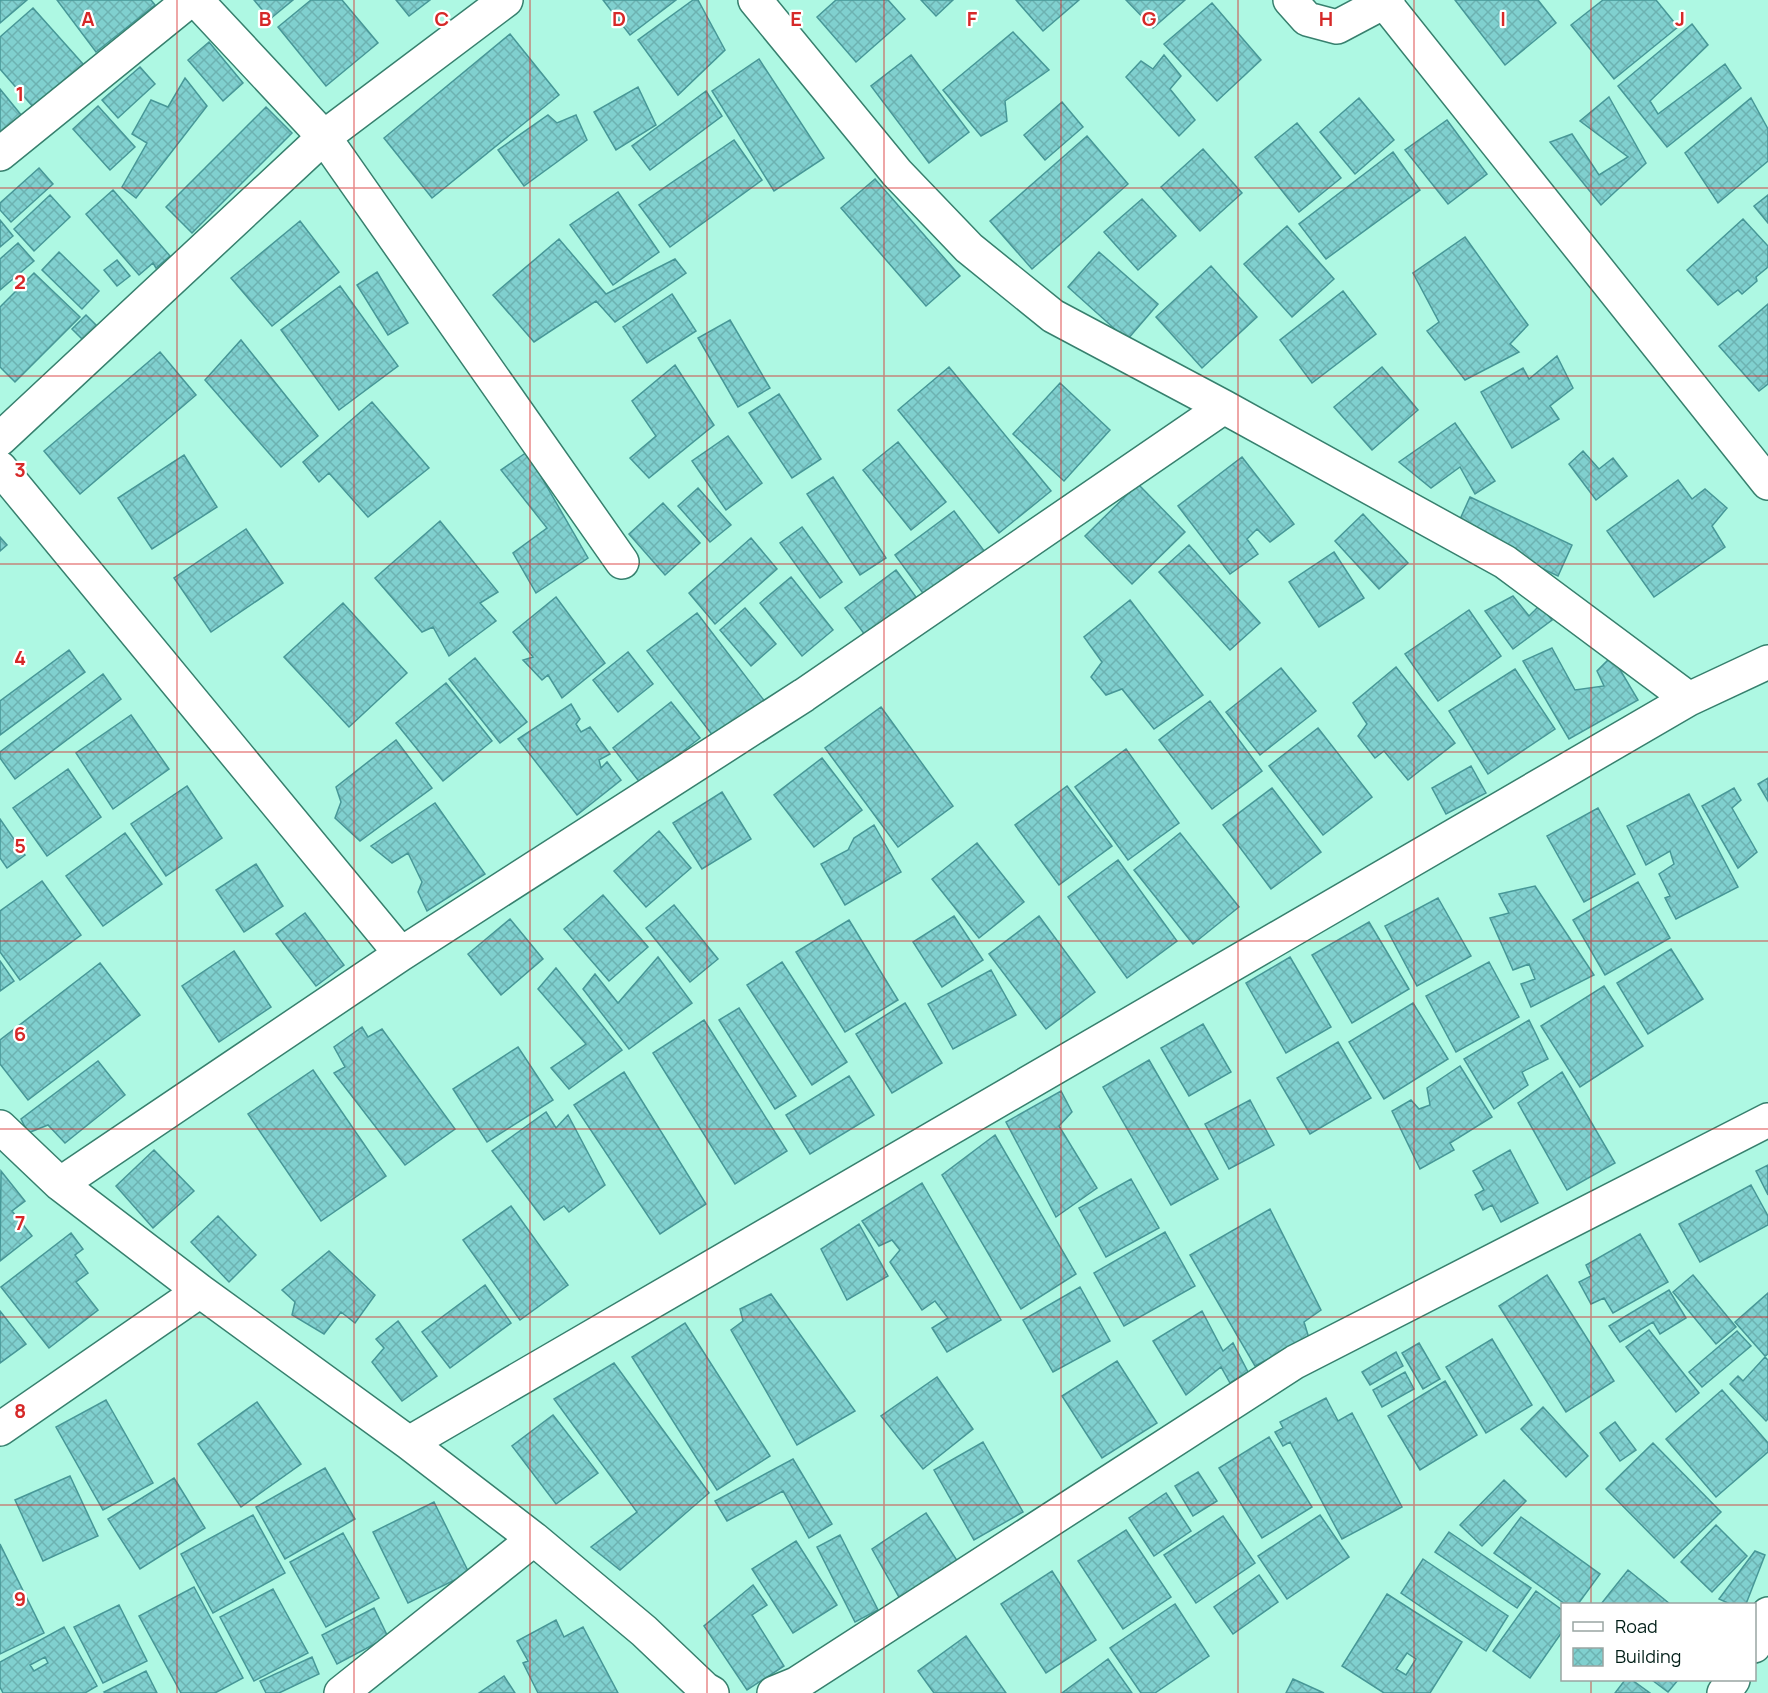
<svg xmlns="http://www.w3.org/2000/svg" width="1768" height="1693" font-family="Manrope,sans-serif">
<style>
.building{fill:url(#building-cross-hatch);stroke:#479797;stroke-width:1.5;fill-rule:evenodd}
.lines{fill:none;stroke-linecap:round;stroke-linejoin:round}
.minor-casing{stroke:#37806e;stroke-width:36}
.tertiary-casing{stroke:#37806e;stroke-width:36}
.minor{stroke:#fff;stroke-width:33}
.tertiary{stroke:#fff;stroke-width:33}
.grid{fill:none;stroke:#d62828;stroke-width:1.5;stroke-opacity:0.55}
.grid-label{font-size:20px;text-anchor:middle;font-weight:bold;fill:#d62828;stroke:#fff;stroke-width:4.5;stroke-linejoin:round;paint-order:stroke}
</style>
<defs>
<pattern id="building-cross-hatch" width="8" height="8" patternUnits="userSpaceOnUse" patternTransform="scale(1.5)"><rect width="8" height="8" fill="#80d0cf"/><path d="M0 0l8 8M0 8l8-8" fill="none" stroke="#6db2b1"/></pattern>
</defs>
<rect width="100%" height="100%" fill="#aef8e3"/>
<!-- building -->
<path class="building" d="M0,0H27L0,23Z
M57,0H151L155,5L96,52Z
M254,0H293L270,19Z
M311,0H342L378,43L326,86L278,27Z
M396,0H430L409,16Z
M603,0H676L630,35Z
M693,0H698L725,50L678,95L638,40Z
M836,0H888L905,19L856,62L817,17Z
M921,0H953L936,16Z
M1016,0H1079L1043,31Z
M1126,0H1185L1153,28Z
M1455,0H1538L1556,23L1505,65Z
M1603,0H1656L1678,27L1614,79L1571,25Z
M1212,3L1261,60L1217,101L1164,44Z
M33,8L83,64L34,108L0,69V37Z
M1692,24L1708,45L1650,101L1658,114L1725,64L1741,88L1667,147L1618,86Z
M1013,32L1049,70L1005,101L1007,121L981,136L943,90Z
M510,34L559,95L432,198L384,138Z
M209,42L243,83L223,101L188,60Z
M911,55L969,132L929,163L871,86Z
M1164,55L1181,76L1170,89L1195,120L1179,136L1126,77L1141,61L1153,69Z
M759,59L824,158L774,191L712,91Z
M140,67L155,84L118,118L102,100Z
M185,78L207,106L136,198L122,187L147,143L132,134L151,100L168,107Z
M638,87L656,125L616,150L594,112Z
M0,89L26,121L0,142Z
M706,91L722,116L650,170L632,146Z
M1609,97L1646,163L1601,205L1550,142L1572,134L1599,175L1628,157L1580,121Z
M1359,98L1394,140L1355,174L1320,132Z
M1751,98L1768,129V161L1718,203L1685,153Z
M1062,102L1083,127L1045,160L1024,135Z
M98,106L135,147L110,170L73,129Z
M266,107L292,133L192,233L166,207Z
M548,115L557,123L576,115L587,140L524,186L498,150Z
M1447,120L1487,174L1448,204L1405,150Z
M1297,123L1341,178L1299,212L1255,157Z
M1087,136L1128,184L1032,269L990,221Z
M734,140L762,180L670,247L639,205Z
M1203,149L1242,193L1200,231L1161,187Z
M1393,152L1420,190L1326,259L1299,224Z
M39,168L53,184L11,222L0,210V203Z
M875,179L960,276L926,306L841,208Z
M113,190L170,256L156,268L153,263L139,275L86,214Z
M618,192L659,252L613,285L570,225Z
M50,195L70,217L34,251L14,229Z
M1768,195V223L1754,206Z
M1142,199L1176,236L1138,270L1104,232Z
M1743,219L1768,246V267L1756,277L1757,281L1742,294L1738,290L1718,305L1687,270Z
M0,220L13,236L0,247Z
M300,221L339,272L272,326L231,278Z
M1287,226L1334,279L1292,317L1244,264Z
M1465,237L1528,325L1510,344L1519,352L1465,380L1427,331L1439,322L1413,273Z
M559,239L606,294L675,259L686,273L615,322L596,301L534,342L493,295Z
M18,243L34,261L0,290V259Z
M59,252L99,291L82,309L42,270Z
M1099,252L1158,304L1127,340L1068,287Z
M117,260L130,276L117,286L104,270Z
M1211,266L1257,317L1202,368L1156,317Z
M377,272L408,323L388,335L357,285Z
M34,273L80,317L15,382L0,367V307Z
M340,286L398,366L339,410L281,330Z
M1343,291L1376,334L1312,383L1280,340Z
M672,294L696,331L647,363L623,327Z
M1768,304V384L1759,391L1719,346Z
M86,315L99,328L85,342L72,329Z
M730,320L770,388L738,407L698,338Z
M241,340L318,436L281,467L205,380Z
M160,352L196,395L80,494L44,451Z
M1557,356L1573,388L1550,406L1559,419L1512,448L1481,392L1523,368L1529,379Z
M675,365L714,425L649,478L630,458L656,436L632,401Z
M949,367L1051,491L999,533L898,410Z
M1382,367L1418,410L1372,450L1334,407Z
M1060,383L1110,430L1064,481L1013,434Z
M779,394L821,459L792,478L749,413Z
M372,402L429,468L368,517L329,473L319,482L303,462Z
M1455,423L1495,481L1475,494L1460,467L1431,488L1399,462Z
M728,436L762,483L726,510L692,461Z
M898,442L946,502L911,530L863,470Z
M1583,451L1599,469L1613,458L1627,476L1596,500L1569,464Z
M527,452L588,558L536,593L513,553L547,528L501,470Z
M184,455L217,507L152,549L118,498Z
M1242,457L1294,524L1270,542L1257,529L1247,539L1258,554L1230,574L1178,506Z
M833,477L886,558L860,575L807,494Z
M1678,480L1692,499L1705,489L1727,508L1712,526L1725,547L1654,597L1607,531Z
M1138,484L1185,532L1132,584L1085,536Z
M698,488L731,525L710,542L678,506Z
M1470,497L1572,545L1558,576L1456,528Z
M663,503L700,543L665,575L629,534Z
M954,511L985,552L925,596L895,555Z
M1363,514L1408,563L1379,589L1335,541Z
M440,521L498,592L480,603L496,621L449,656L433,627L422,632L375,578Z
M802,527L842,582L820,598L780,543Z
M246,529L283,583L211,632L174,578Z
M0,537L7,545L0,551Z
M751,538L777,569L715,624L689,593Z
M1189,545L1260,623L1230,650L1159,572Z
M1334,552L1364,598L1319,627L1289,582Z
M896,570L919,601L868,639L845,608Z
M791,577L833,630L802,656L760,603Z
M1513,596L1529,616L1540,605L1552,620L1513,649L1485,611Z
M556,597L605,663L562,698L548,675L542,680L523,660L533,657L513,632Z
M1130,600L1203,695L1154,729L1122,689L1106,695L1091,677L1102,662L1084,637Z
M343,603L407,673L349,727L284,657Z
M745,608L776,644L751,666L720,630Z
M1469,610L1501,656L1438,701L1405,654Z
M697,613L766,703L717,741L647,651Z
M1552,648L1575,690L1604,686L1597,671L1612,656L1638,700L1569,739L1523,661Z
M69,650L85,672L0,735V701Z
M628,652L653,684L618,712L593,680Z
M475,658L527,722L500,743L449,679Z
M1396,667L1455,743L1408,780L1384,751L1375,758L1358,736L1367,724L1353,703Z
M1281,668L1316,711L1260,755L1226,712Z
M1515,669L1555,729L1488,774L1449,711Z
M103,674L121,699L15,779L0,758V752Z
M446,683L492,741L443,781L396,723Z
M1210,701L1262,771L1212,809L1159,740Z
M671,702L700,738L641,784L613,748Z
M571,704L580,719L576,724L581,732L590,727L610,754L599,760L601,768L607,762L621,780L577,815L518,739Z
M881,707L953,806L898,847L825,748Z
M131,715L169,769L113,809L76,753Z
M1318,728L1372,797L1323,835L1269,766Z
M396,740L432,788L360,841L335,818L341,802L336,787Z
M1126,749L1179,823L1128,860L1075,787Z
M822,758L862,810L814,847L774,795Z
M1471,766L1486,793L1446,814L1432,788Z
M68,769L101,817L47,856L13,808Z
M1768,778V801L1758,784Z
M187,786L222,838L166,876L131,824Z
M1067,786L1112,846L1059,885L1015,825Z
M1272,788L1321,852L1271,889L1223,825Z
M1734,788L1741,800L1732,808L1757,852L1738,868L1702,806Z
M722,792L751,839L702,869L673,823Z
M1689,794L1738,887L1676,919L1665,898L1670,896L1659,874L1674,864L1670,851L1646,865L1627,826Z
M435,803L485,874L427,911L418,892L422,882L408,853L392,863L371,846Z
M1598,808L1635,874L1584,902L1547,836Z
M0,819L25,855L7,868L0,858Z
M874,825L901,872L845,905L821,864L848,850L854,838Z
M659,831L691,868L646,907L614,871Z
M125,833L162,884L103,926L66,876Z
M1180,833L1239,907L1193,944L1134,870Z
M977,843L1024,902L979,938L932,879Z
M1118,860L1177,941L1127,978L1068,897Z
M256,864L283,906L244,932L216,890Z
M42,881L81,935L20,980L0,952V911Z
M1638,882L1670,938L1605,975L1573,920Z
M1535,886L1594,975L1531,1007L1521,984L1535,979L1529,964L1513,970L1490,918L1509,913L1499,894Z
M603,895L648,947L609,981L564,929Z
M1438,898L1471,956L1417,986L1385,926Z
M674,905L718,959L690,982L646,928Z
M305,913L344,965L316,986L276,934Z
M954,916L983,960L942,987L913,942Z
M1039,916L1095,992L1046,1029L989,954Z
M510,919L543,959L501,995L468,954Z
M849,920L898,1000L845,1032L796,952Z
M1369,922L1409,989L1352,1023L1312,955Z
M1671,949L1703,999L1648,1034L1617,983Z
M234,951L271,1007L219,1042L182,986Z
M658,957L692,1003L629,1049L583,989L595,974L618,1003Z
M1290,957L1331,1027L1286,1053L1246,983Z
M0,961L14,981L0,991Z
M782,962L847,1062L812,1085L747,985Z
M1489,962L1519,1017L1456,1052L1426,996Z
M100,963L140,1015L28,1100L0,1064V1040Z
M556,968L622,1050L569,1089L551,1068L586,1044L538,989Z
M991,970L1016,1015L953,1049L928,1004Z
M1604,986L1643,1046L1580,1087L1541,1026Z
M905,1003L942,1063L892,1093L856,1034Z
M1413,1003L1448,1059L1384,1099L1349,1042Z
M739,1008L796,1096L775,1109L719,1020Z
M704,1020L787,1151L735,1184L653,1053Z
M1529,1020L1548,1059L1522,1072L1528,1085L1494,1109L1464,1059Z
M1203,1024L1231,1072L1189,1096L1161,1048Z
M362,1027L368,1037L382,1029L455,1129L405,1165L334,1073L345,1067L334,1047Z
M1338,1042L1371,1098L1310,1134L1277,1078Z
M518,1047L553,1100L487,1142L453,1089Z
M1149,1060L1218,1179L1171,1205L1103,1087Z
M98,1061L125,1095L65,1143L48,1125L28,1133L21,1119Z
M1460,1066L1492,1117L1450,1143L1454,1150L1420,1169L1392,1111L1411,1100L1419,1109L1430,1105L1427,1088Z
M313,1070L386,1176L321,1221L248,1114Z
M624,1072L706,1204L660,1234L574,1105Z
M1562,1072L1615,1163L1567,1190L1518,1103Z
M849,1076L874,1115L810,1154L786,1115Z
M1061,1091L1072,1112L1059,1126L1097,1188L1056,1217L1006,1122Z
M1250,1100L1274,1145L1229,1169L1205,1124Z
M546,1112L556,1128L568,1115L605,1185L569,1212L564,1206L544,1220L492,1151Z
M995,1135L1076,1274L1021,1309L942,1175Z
M154,1150L194,1191L153,1228L116,1186Z
M1510,1150L1538,1203L1501,1222L1492,1205L1483,1210L1475,1195L1484,1190L1473,1171Z
M1768,1165V1195L1756,1171Z
M1,1171L25,1201L12,1211L32,1236L0,1261Z
M1131,1179L1159,1228L1106,1257L1079,1208Z
M922,1183L1001,1320L947,1352L932,1328L948,1318L935,1301L922,1310L890,1262L900,1250L892,1240L879,1246L862,1221Z
M1751,1185L1768,1216V1225L1700,1262L1679,1224Z
M511,1206L568,1285L520,1320L463,1240Z
M1270,1209L1321,1310L1304,1322L1309,1338L1255,1366L1190,1255Z
M218,1216L256,1255L229,1282L191,1242Z
M859,1224L888,1276L847,1300L821,1249Z
M1165,1232L1195,1286L1124,1326L1094,1273Z
M71,1233L83,1249L75,1255L88,1273L76,1282L98,1310L49,1348L1,1287Z
M1640,1234L1668,1282L1613,1313L1604,1298L1591,1304L1579,1282L1591,1276L1586,1265Z
M329,1251L375,1295L355,1323L341,1312L324,1334L292,1315L295,1302L282,1290Z
M1547,1275L1614,1381L1566,1412L1499,1306Z
M1693,1275L1736,1327L1716,1344L1673,1292Z
M485,1285L511,1323L450,1368L422,1332Z
M1080,1287L1110,1341L1053,1372L1023,1320Z
M1669,1290L1686,1318L1660,1334L1653,1322L1620,1342L1609,1326Z
M1768,1293V1354L1765,1356L1735,1322Z
M771,1294L855,1411L797,1445L731,1330L743,1321L740,1309Z
M0,1311L26,1344L0,1363Z
M1202,1311L1223,1351L1233,1343L1248,1372L1230,1383L1221,1367L1186,1395L1153,1341Z
M398,1321L437,1376L402,1401L372,1362L384,1348L376,1339Z
M685,1323L770,1456L717,1490L632,1357Z
M1649,1330L1699,1393L1676,1412L1626,1347Z
M1737,1331L1751,1346L1702,1387L1689,1372Z
M1492,1339L1532,1405L1486,1433L1446,1367Z
M1419,1343L1440,1379L1423,1389L1402,1353Z
M1396,1352L1403,1366L1370,1385L1362,1372Z
M1765,1357L1768,1360V1419L1766,1421L1730,1384L1738,1376L1743,1381Z
M1117,1361L1157,1423L1102,1458L1062,1396Z
M614,1363L709,1493L620,1570L591,1547L637,1512L554,1399Z
M1405,1372L1414,1389L1382,1407L1373,1390Z
M937,1377L973,1429L923,1469L881,1416Z
M1445,1381L1477,1435L1420,1470L1388,1416Z
M1722,1390L1768,1443V1452L1716,1497L1666,1439Z
M1326,1398L1338,1421L1352,1413L1402,1507L1342,1539L1290,1442L1283,1446L1275,1432L1283,1428L1280,1422Z
M106,1400L153,1483L103,1510L56,1427Z
M257,1402L301,1464L241,1507L198,1444Z
M1543,1407L1588,1456L1566,1477L1521,1429Z
M553,1415L598,1473L556,1504L512,1446Z
M1615,1422L1636,1450L1620,1461L1600,1433Z
M1269,1437L1312,1507L1262,1538L1219,1468Z
M983,1442L1023,1512L974,1540L934,1470Z
M1653,1443L1721,1512L1674,1558L1606,1489Z
M793,1459L832,1524L809,1538L783,1491L727,1521L715,1501Z
M325,1468L355,1519L285,1559L256,1507Z
M1198,1472L1217,1501L1193,1516L1175,1486Z
M70,1476L98,1536L43,1561L15,1500Z
M174,1478L205,1528L140,1569L108,1519Z
M1504,1480L1526,1501L1482,1546L1460,1525Z
M1166,1493L1191,1531L1154,1556L1129,1518Z
M434,1502L469,1573L408,1603L373,1532Z
M926,1513L958,1562L900,1599L872,1549Z
M253,1515L285,1573L213,1613L181,1554Z
M1320,1515L1349,1557L1287,1599L1258,1556Z
M1223,1516L1255,1563L1196,1603L1164,1555Z
M1521,1517L1600,1574L1578,1604H1565L1494,1553Z
M1716,1525L1747,1556L1712,1592L1681,1562Z
M1126,1530L1171,1597L1123,1629L1078,1561Z
M1449,1532L1531,1588L1517,1608L1435,1552Z
M343,1533L379,1598L326,1627L290,1562Z
M840,1535L878,1610L855,1622L817,1547Z
M796,1541L837,1605L793,1633L752,1569Z
M0,1544L44,1633L0,1654Z
M1755,1551L1765,1555L1746,1604H1730L1719,1599Z
M1423,1559L1508,1616L1486,1651L1401,1593Z
M1628,1570L1670,1604H1601Z
M1052,1571L1096,1640L1046,1673L1001,1604Z
M1259,1575L1278,1602L1233,1634L1214,1607Z
M753,1585L767,1605L752,1615L784,1666L747,1690L704,1626Z
M194,1587L243,1678L215,1693H181L139,1616Z
M273,1589L308,1653L254,1681L220,1617Z
M1536,1591L1562,1610V1632L1530,1678L1493,1651Z
M1387,1594L1462,1642L1430,1693H1384L1342,1666ZM1407,1653L1416,1659L1406,1675L1396,1669Z
M1175,1604L1209,1656L1155,1693H1141L1110,1648Z
M119,1605L147,1661L103,1683L74,1627Z
M374,1608L388,1637L337,1664L322,1635Z
M556,1620L564,1637L583,1627L618,1693H538L523,1663L528,1661L517,1641Z
M64,1627L97,1686L85,1693H3L0,1687V1662ZM45,1657L48,1663L34,1671L30,1665Z
M966,1636L1006,1693H934L918,1671Z
M312,1657L319,1674L279,1693H266L260,1681Z
M1108,1659L1132,1693H1062Z
M146,1671L157,1693H105L104,1692Z
M504,1676L515,1693H479Z
M1293,1679L1324,1693H1286Z
M1625,1680H1632L1650,1693H1615Z
M1652,1680H1678L1668,1692Z"/>
<g class="lines">
<defs>
<path id="minor" d="M196,0L324,137L622,562
M755,0L897,173L969,248L1053,316L1224,407L1505,562L1689,699
M1290,0L1307,19L1337,27L1388,0
M1385,3L1768,483
M0,154L190,0
M0,439L324,137L506,0
M0,468L401,954
M0,1127L60,1184L200,1291L409,1443L534,1539L644,1631L705,1689L712,1693
M60,1184L401,954L804,695L1224,407
M0,1429L200,1291
M409,1443L1689,699L1768,662
M341,1693L534,1539
M774,1693L796,1684L1295,1362L1768,1120"/>
<path id="tertiary" d="M1754,1646L1768,1614
M1724,1693L1733,1680"/>
</defs>
<!-- minor casing -->
<use href="#minor" class="minor-casing"/>
<!-- tertiary casing -->
<use href="#tertiary" class="tertiary-casing"/>
<!-- minor -->
<use href="#minor" class="minor"/>
<!-- tertiary -->
<use href="#tertiary" class="tertiary"/>
</g>
<!-- grid -->
<path class="grid" d="M177,0V1693M354,0V1693M530,0V1693M707,0V1693M884,0V1693M1061,0V1693M1238,0V1693M1414,0V1693M1591,0V1604M0,188H1768M0,376H1768M0,564H1768M0,752H1768M0,941H1768M0,1129H1768M0,1317H1768M0,1505H1768M1591,1680V1693"/>
<g class="grid-label">
<text x="88" y="26">A</text>
<text x="265" y="26">B</text>
<text x="442" y="26">C</text>
<text x="619" y="26">D</text>
<text x="796" y="26">E</text>
<text x="972" y="26">F</text>
<text x="1149" y="26">G</text>
<text x="1326" y="26">H</text>
<text x="1503" y="26">I</text>
<text x="1680" y="26">J</text>
<text x="20" y="101">1</text>
<text x="20" y="289">2</text>
<text x="20" y="477">3</text>
<text x="20" y="665">4</text>
<text x="20" y="853">5</text>
<text x="20" y="1041">6</text>
<text x="20" y="1230">7</text>
<text x="20" y="1418">8</text>
<text x="20" y="1606">9</text>
</g>
<!-- legend -->
<rect x="1561" y="1603" width="195" height="78" fill="#ffffff" stroke="#99a5a2" stroke-width="1.5"/>
<rect x="1573" y="1622" width="30" height="9" fill="#ffffff" stroke="#99a5a2" stroke-width="1.5"/>
<text x="1615" y="1633" font-size="18" fill="#001e17">Road</text>
<rect x="1573" y="1648" width="30" height="18" fill="url(#building-cross-hatch)" stroke="#99a5a2" stroke-width="1.5"/>
<text x="1615" y="1663" font-size="18" fill="#001e17">Building</text>
</svg>
